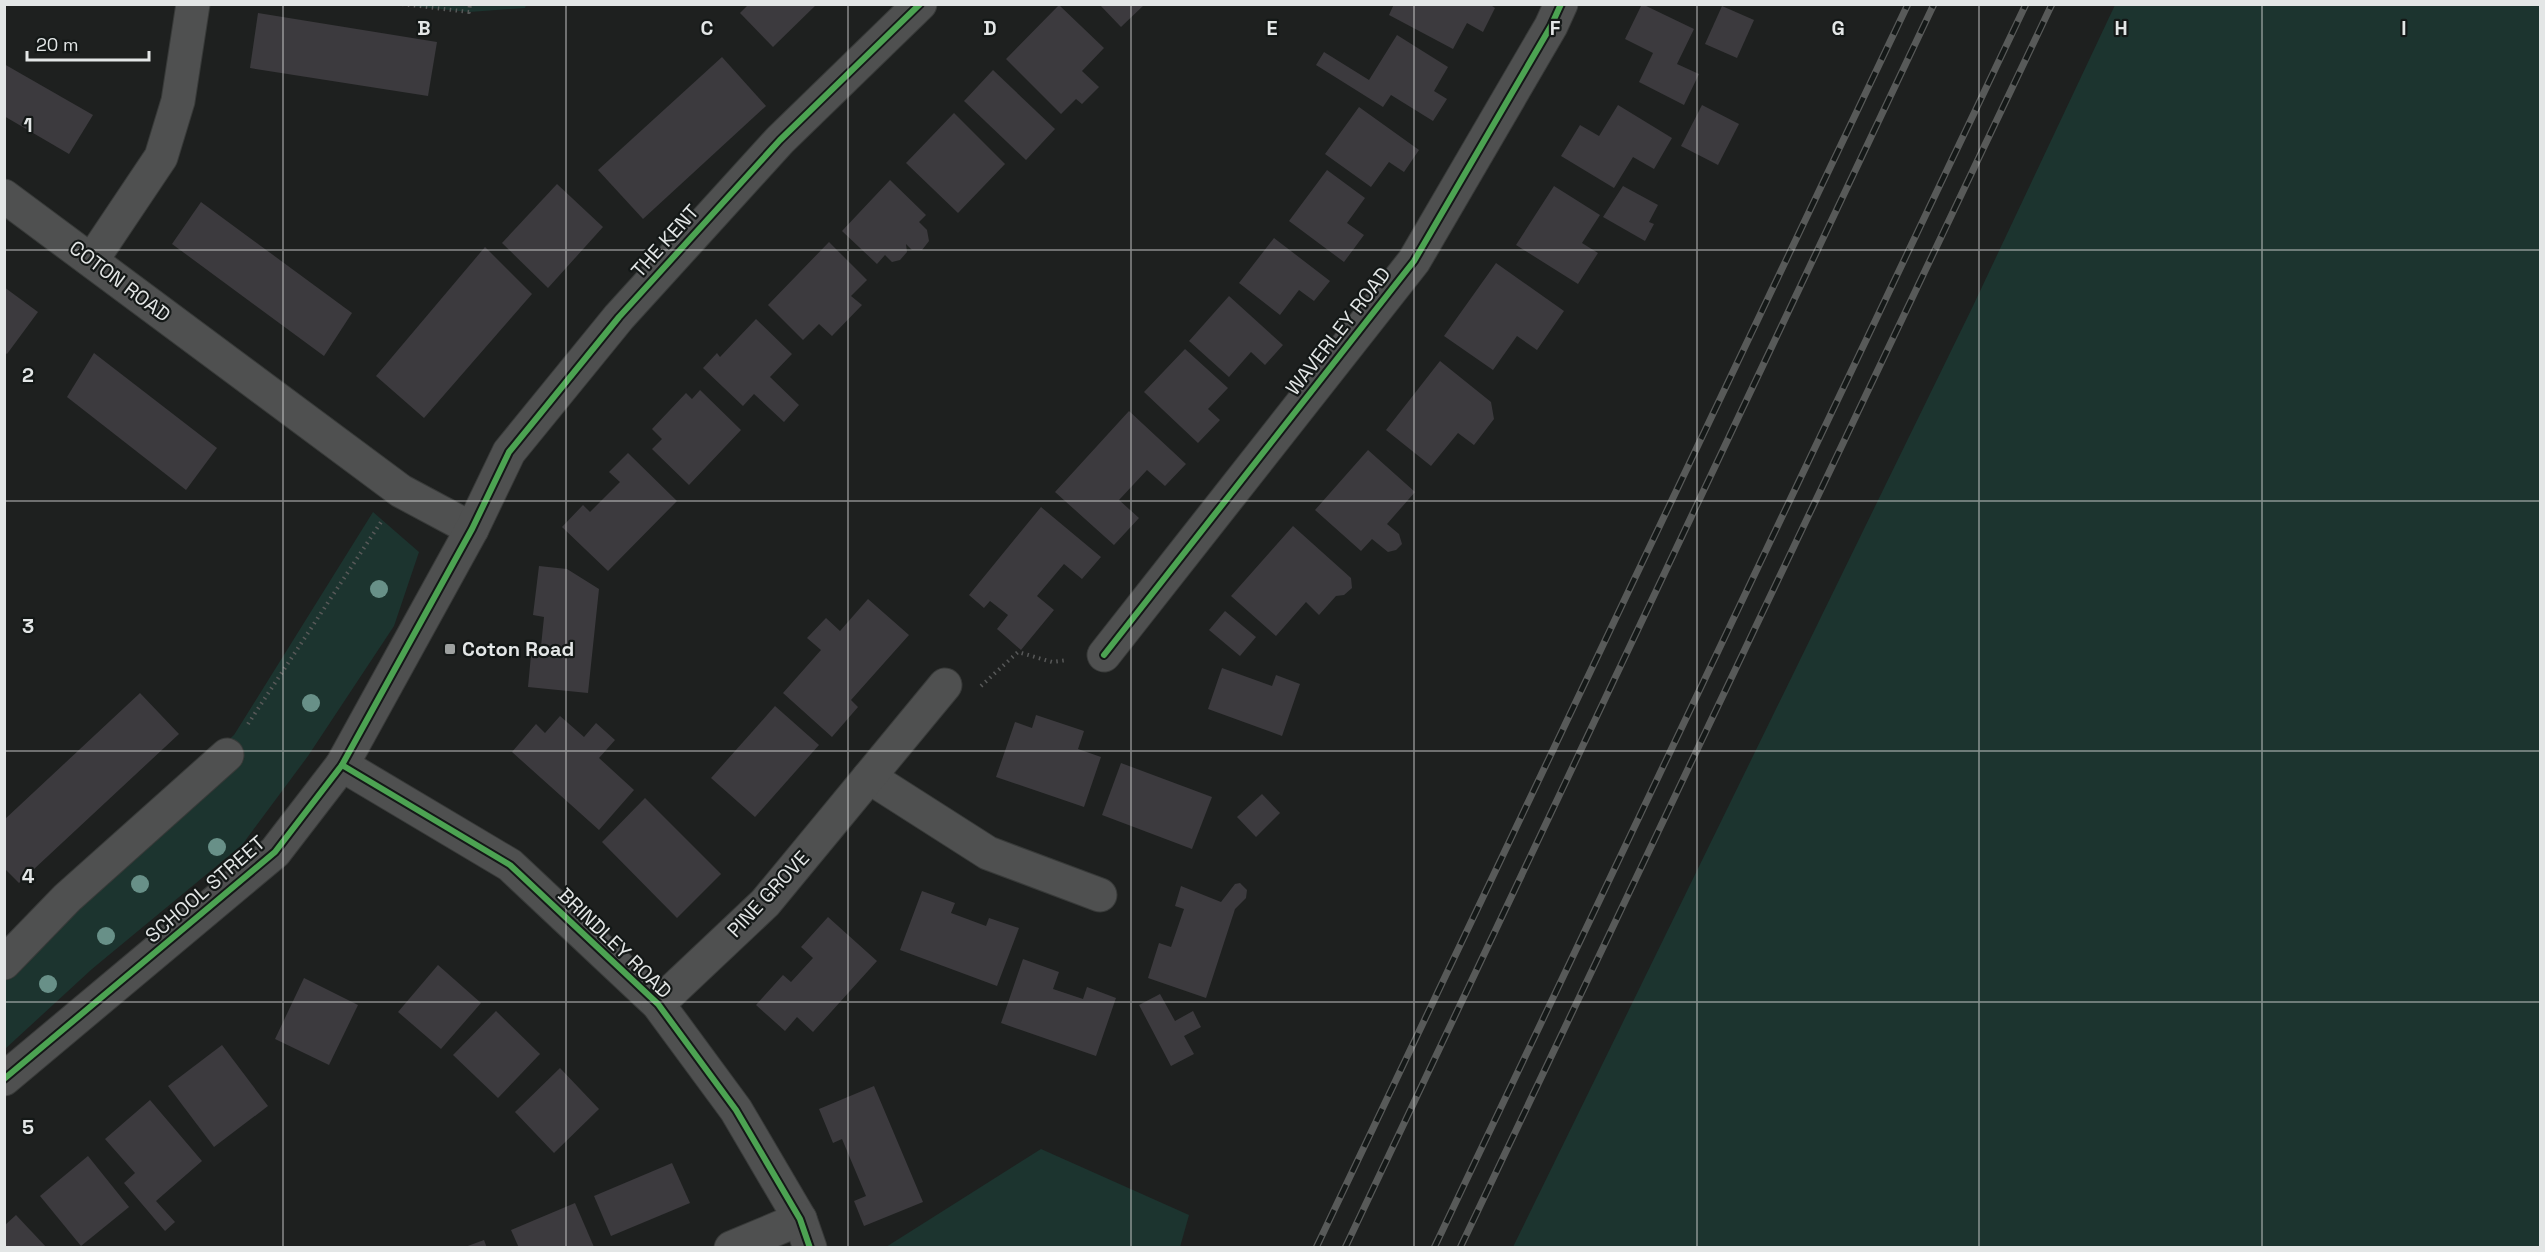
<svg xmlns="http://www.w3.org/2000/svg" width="2545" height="1252" viewBox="0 0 2545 1252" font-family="'Space Grotesk',sans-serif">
<rect width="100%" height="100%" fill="#1e201f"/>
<!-- green -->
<g fill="#1c342f">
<polygon points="402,5 526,5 525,8 469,12"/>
<polygon points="2115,5 2540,5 2540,1247 1513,1247 1973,306"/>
<polygon points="373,512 419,552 394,626 308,756 242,845 92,969 5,1049 5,941 234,735"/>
<polygon points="1041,1149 1189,1215 1180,1247 886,1247"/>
</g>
<!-- building -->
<g fill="#3c3a3e">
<polygon points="749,4 817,4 773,47 740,13"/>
<polygon points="1099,4 1145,4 1121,27"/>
<polygon points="1394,4 1489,4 1495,8 1483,32 1467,23 1453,49 1389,15"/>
<polygon points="1642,4 1694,29 1677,64 1699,74 1684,105 1639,82 1653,53 1625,39"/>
<polygon points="1059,5 1104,48 1082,71 1099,87 1082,104 1076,99 1061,114 1006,59"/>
<polygon points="1722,6 1754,20 1737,58 1705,44"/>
<polygon points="258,13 437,42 428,96 250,68"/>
<polygon points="1397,35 1448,67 1434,91 1447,99 1433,121 1391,95 1383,107 1316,65 1324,52 1369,80"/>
<polygon points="722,57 766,106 643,219 598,170"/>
<polygon points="4,64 93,115 69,154 4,116"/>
<polygon points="993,70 1055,129 1026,160 964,101"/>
<polygon points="1618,105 1672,138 1654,169 1633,157 1614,188 1561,156 1580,125 1599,136"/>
<polygon points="1702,105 1739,124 1718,165 1681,146"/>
<polygon points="1359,107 1419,150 1404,172 1389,162 1371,187 1325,154"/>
<polygon points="954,113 1005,164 958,213 906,163"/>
<polygon points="1327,170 1365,198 1347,223 1364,235 1344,262 1289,221"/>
<polygon points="890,180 926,215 919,222 927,230 929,241 922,250 912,250 906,244 907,252 900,260 892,262 885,255 877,264 842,231"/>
<polygon points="557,184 603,227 548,288 502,243"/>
<polygon points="1554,186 1600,215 1582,243 1598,253 1578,284 1516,245"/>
<polygon points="1623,186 1658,205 1649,222 1654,224 1645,241 1603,217"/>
<polygon points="201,202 352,313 324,356 172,244"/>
<polygon points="1274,238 1330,281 1314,301 1299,290 1280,315 1239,283"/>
<polygon points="829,242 867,280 851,296 862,305 832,336 819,324 803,340 768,305"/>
<polygon points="485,247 532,294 424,418 376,376"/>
<polygon points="1496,263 1564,311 1537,350 1517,336 1493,370 1444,336"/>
<polygon points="4,287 38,312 7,354 4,352"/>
<polygon points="1229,296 1283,345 1265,365 1251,352 1229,377 1189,341"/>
<polygon points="756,319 792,354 770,377 799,405 784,422 754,394 743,406 703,368 717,353 720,357"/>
<polygon points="1185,349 1228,388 1208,409 1220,420 1198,443 1144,392"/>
<polygon points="94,353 217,448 186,490 67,397"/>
<polygon points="1440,361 1491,402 1494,419 1474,445 1458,433 1431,466 1386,430"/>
<polygon points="700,390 741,430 689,485 652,449 662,439 652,429 686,393 692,399"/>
<polygon points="1129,411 1186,464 1165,486 1147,470 1119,500 1139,518 1114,545 1055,492"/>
<polygon points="1368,450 1415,492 1387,524 1399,534 1402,544 1396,550 1388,552 1372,539 1361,551 1315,510"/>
<polygon points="628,453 677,501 608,571 562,527 583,505 590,512 620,482 609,472"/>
<polygon points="1041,507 1101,557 1082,579 1064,564 1037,596 1054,610 1021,650 997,629 1008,615 990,601 984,608 969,595"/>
<polygon points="1293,526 1351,578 1352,588 1344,595 1336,596 1319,615 1306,602 1276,636 1231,596"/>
<polygon points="539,566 567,569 599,589 588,693 528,687 531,655 540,656 544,617 533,615"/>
<polygon points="868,599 909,635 851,700 858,707 832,737 783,693 821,650 807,638 826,618 840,631"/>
<polygon points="1225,611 1256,637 1240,656 1209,630"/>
<polygon points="1222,668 1272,686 1276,675 1300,684 1282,736 1208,709"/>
<polygon points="140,693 179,734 19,883 4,868 4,820"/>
<polygon points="775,706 819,745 755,817 711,778"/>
<polygon points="1036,715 1084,731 1078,749 1101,757 1084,807 996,777 1015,722 1032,728"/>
<polygon points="560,716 584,737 596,723 615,740 599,758 634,790 599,830 512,752 536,724 545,733"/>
<polygon points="1121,763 1212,797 1192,849 1102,815"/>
<polygon points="1262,794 1280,813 1256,837 1237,817"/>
<polygon points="645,798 721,874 677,918 602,842"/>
<polygon points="1240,883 1247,890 1246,898 1235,909 1206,998 1148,978 1159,943 1171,947 1184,909 1175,906 1181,886 1221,902 1235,884"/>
<polygon points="922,891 955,903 951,913 986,926 989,918 1019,928 997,986 900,950"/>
<polygon points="828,917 877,961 813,1032 797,1017 785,1031 756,1005 783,975 791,982 813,958 801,947"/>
<polygon points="1023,959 1059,972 1053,989 1083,999 1087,987 1116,998 1096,1056 1001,1023"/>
<polygon points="438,965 481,1003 441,1049 398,1012"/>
<polygon points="304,978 358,1005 329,1065 275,1039"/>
<polygon points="1160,994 1175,1021 1193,1011 1201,1027 1184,1036 1194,1054 1171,1066 1139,1005"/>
<polygon points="496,1011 540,1054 498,1098 453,1055"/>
<polygon points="222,1045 268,1106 214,1147 168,1086"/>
<polygon points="560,1068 599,1109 554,1153 515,1112"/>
<polygon points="874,1086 923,1202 864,1226 854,1201 866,1196 842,1139 833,1143 819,1109"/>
<polygon points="150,1100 202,1161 156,1201 175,1222 165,1231 124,1183 135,1173 105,1139"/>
<polygon points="88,1156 129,1207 81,1246 40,1196"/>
<polygon points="672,1163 690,1203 611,1236 594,1196"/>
<polygon points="575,1203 594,1247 519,1248 511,1230"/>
<polygon points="16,1215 47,1248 4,1248 4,1226"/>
<polygon points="484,1240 487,1248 465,1248 465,1247"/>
</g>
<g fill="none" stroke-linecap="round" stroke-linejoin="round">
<!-- minor casing -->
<g stroke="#383a39" stroke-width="35">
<g id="minor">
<polyline points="4,196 401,491 472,529"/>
<polyline points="92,260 161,157 178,101 193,4"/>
<polyline points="1104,655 1414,261 1551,26 1561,4"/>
<polyline points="342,765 510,865 658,1004 736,1110 800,1219 810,1248"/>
<polyline points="869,777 988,853 1100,895"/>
<polyline points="4,963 67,898 227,755"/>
<polyline points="658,1004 765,903 945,685"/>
<polyline points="4,1079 275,852 342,765 472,529 509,452 619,317 780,140 920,4"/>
<polyline points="731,1248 800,1219"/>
</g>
</g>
<!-- path -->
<g stroke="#585959" stroke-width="4" stroke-dasharray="1.5 4.5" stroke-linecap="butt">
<polyline points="402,4 469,12 470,4"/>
<polyline points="981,686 1018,652 1052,662 1067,660"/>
<polyline points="248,724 381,522"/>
</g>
<!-- minor -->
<use href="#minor" stroke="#4f5050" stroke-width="33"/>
<!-- rail casing -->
<g stroke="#585a59" stroke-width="7">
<g id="rail">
<polyline points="1316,1248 1908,4"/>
<polyline points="1345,1248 1934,4"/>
<polyline points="1434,1248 2026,4"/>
<polyline points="1460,1248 2052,4"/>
</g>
</g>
<!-- rail -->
<use href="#rail" stroke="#141817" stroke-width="4.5" stroke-dasharray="14" stroke-linecap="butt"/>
<!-- cycleway casing -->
<g stroke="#141817" stroke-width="10">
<g id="cycleway">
<polyline points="1104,655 1414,261 1551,26 1561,4"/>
<polyline points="342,765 510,865 658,1004 736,1110 800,1219 810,1248"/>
<polyline points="4,1079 275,852 342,765 472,529 509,452 619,317 780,140 920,4"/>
</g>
</g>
<!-- cycleway -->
<use href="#cycleway" stroke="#4ca352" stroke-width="6"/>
</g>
<!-- trees -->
<g fill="#689088">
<circle cx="379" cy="589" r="9"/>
<circle cx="311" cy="703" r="9"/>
<circle cx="217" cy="847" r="9"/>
<circle cx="140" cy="884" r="9"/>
<circle cx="106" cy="936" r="9"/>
<circle cx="48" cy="984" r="9"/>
</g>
<!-- grid -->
<path fill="none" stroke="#e3e6e6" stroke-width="1.5" stroke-opacity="0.55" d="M283,4V1248M566,4V1248M848,4V1248M1131,4V1248M1414,4V1248M1697,4V1248M1979,4V1248M2262,4V1248M4,250H2540M4,501H2540M4,751H2540M4,1002H2540"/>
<!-- markers -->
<rect fill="#9ea1a0" stroke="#141817" stroke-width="2" x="444" y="643" width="12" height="12" rx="3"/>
<g text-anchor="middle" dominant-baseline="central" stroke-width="4.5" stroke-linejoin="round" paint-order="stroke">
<!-- street labels -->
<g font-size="20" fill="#e3e6e6" stroke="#141817">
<text transform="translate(665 241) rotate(-48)">THE KENT</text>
<text transform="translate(120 281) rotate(37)">COTON ROAD</text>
<text transform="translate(1338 331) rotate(-52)">WAVERLEY ROAD</text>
<text transform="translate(205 889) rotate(-41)">SCHOOL STREET</text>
<text transform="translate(768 894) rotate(-47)">PINE GROVE</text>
<text transform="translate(615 943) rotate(44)">BRINDLEY ROAD</text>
</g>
<!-- poi labels -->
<g font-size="20" font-weight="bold" fill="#e3e6e6" stroke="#141817" text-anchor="start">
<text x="462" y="649">Coton Road</text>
</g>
</g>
<g font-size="20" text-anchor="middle" font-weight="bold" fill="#e3e6e6" stroke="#141817" stroke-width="4.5" stroke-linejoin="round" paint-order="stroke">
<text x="424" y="35">B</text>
<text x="707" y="35">C</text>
<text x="990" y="35">D</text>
<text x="1272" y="35">E</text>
<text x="1555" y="35">F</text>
<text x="1838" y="35">G</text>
<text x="2121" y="35">H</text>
<text x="2404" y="35">I</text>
<text x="28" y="132">1</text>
<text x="28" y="382">2</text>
<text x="28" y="633">3</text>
<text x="28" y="883">4</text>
<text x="28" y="1134">5</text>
</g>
<!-- border -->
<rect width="2545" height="1252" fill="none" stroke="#e3e6e6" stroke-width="12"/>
<!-- scale -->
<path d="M27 51v9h122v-9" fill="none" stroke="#e3e6e6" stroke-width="3"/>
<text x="36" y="51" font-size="18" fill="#e3e6e6" stroke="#141817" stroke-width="4.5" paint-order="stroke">20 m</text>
</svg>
